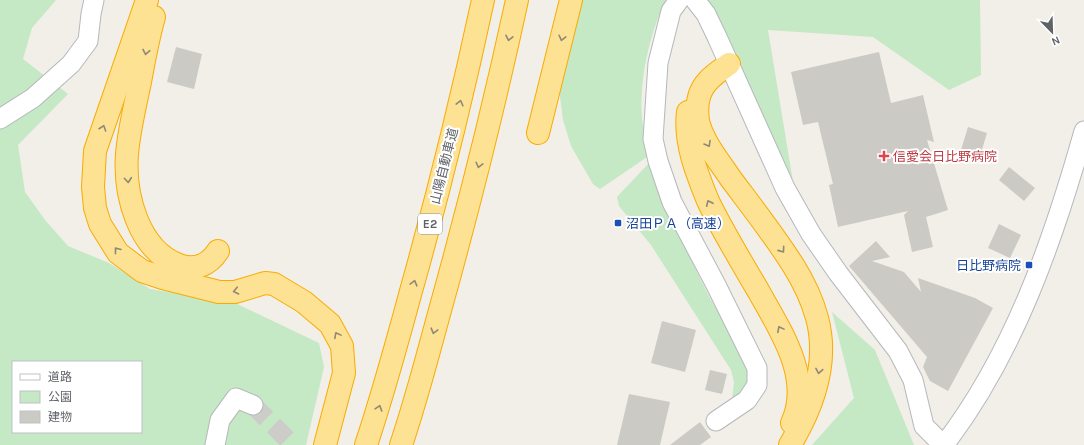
<svg xmlns="http://www.w3.org/2000/svg" width="1084" height="445" viewBox="0 0 1084 445" font-family="Karla,'Noto Sans JP',sans-serif">
<rect width="100%" height="100%" fill="#f1efe8"/>
<!-- green -->
<g fill="#c5e8c5" fill-rule="evenodd">
<path d="M0,0H56L32,28L23,59L68,94L18,145L25,192L45,220L68,246L109,263L150,289L233,302L319,343L324,367L306,445H0ZM13,362H141V432H13Z"/>
<path d="M579,0H666C649,34 639,81 642,119C643,131 647,143 650,155L600,189L593,184L571,146L563,120L558,81Z"/>
<polygon points="703,0 980,0 981,75 949,90 873,37 768,30 795,194"/>
<path d="M650,162C666,208 686,251 708,294C718,315 749,354 749,375C749,387 740,393 732,399L734,382L731,370L651,245L619,206L617,197Z"/>
<polygon points="832,312 875,350 914,445 812,445 854,398"/>
</g>
<!-- building -->
<g fill="#cccac5">
<polygon points="176,47 202,54 194,89 167,82"/>
<polygon points="879,52 891,103 923,95 934,142 927,140 948,210 926,217 933,247 912,252 904,215 908,211 838,227 829,185 833,184 818,122 803,125 791,72"/>
<polygon points="968,127 987,133 980,156 961,150"/>
<polygon points="1009,167 1035,188 1024,201 999,180"/>
<polygon points="999,224 1021,235 1010,258 988,248"/>
<polygon points="876,241 890,257 872,261 904,272 921,292 918,278 975,298 993,308 948,391 930,381 923,367 927,357 849,266"/>
<polygon points="662,321 696,330 685,372 651,363"/>
<polygon points="710,370 727,374 722,394 705,390"/>
<polygon points="629,394 670,402 660,445 617,445"/>
<polygon points="700,422 711,437 700,445 670,445"/>
</g>
<g fill="none" stroke-linecap="round" stroke-linejoin="round">
<!-- minor-tunnel -->
<polyline stroke="#ccccc8" stroke-width="19" stroke-dasharray="19 10" stroke-linecap="butt" points="253,405 293,445"/>
<!-- minor casing -->
<g stroke="#b5b8bc" stroke-width="21">
<g id="minor">
<polyline points="679,0 671,11 658,63 653,139 658,161 672,202 716,285 757,368 757,385 747,400 716,421"/>
<polyline points="695,0 706,14 717,37 785,188 811,234 838,273 898,351 913,380 924,426 943,445"/>
<polyline points="0,119 33,98 71,64 88,41 91,14 94,0"/>
<polyline points="215,445 220,420 236,398 253,405"/>
<path d="M944,445C1014,354 1053,241 1084,131"/>
</g>
</g>
<!-- highway casing -->
<g stroke="#f9ab00" stroke-width="24">
<g id="highway">
<polyline points="147,0 95,151 93,187 95,208 100,224 118,253 142,271 163,278 219,292 235,292 265,283 274,284 304,302 330,324 342,346 344,373 325,445"/>
<path d="M154,17C148,38 144,60 140,82C135,106 129,130 127,154C124,194 138,250 179,265C195,271 209,265 218,251"/>
<path d="M729,64C717,73 703,81 699,97C697,104 697,113 698,121C703,142 719,161 731,179C752,207 774,235 793,265C803,281 812,299 817,318C829,362 813,407 790,445"/>
<path d="M688,112C684,142 697,174 708,201C723,232 741,261 759,292C780,330 813,378 792,423"/>
<polyline points="538,133 571,0"/>
<path d="M366,445C383,394 397,343 411,291C438,195 462,98 483,0"/>
<path d="M401,445C417,398 429,350 442,303C470,202 495,102 517,0"/>
</g>
</g>
<!-- minor -->
<use href="#minor" stroke="#fff" stroke-width="19"/>
<!-- highway -->
<use href="#highway" stroke="#fde293" stroke-width="22"/>
</g>
<!-- one-way arrows -->
<defs><path id="oneway-chevron" d="M-2-3.5L2.5 0L-2 3.5" fill="none" stroke-width="1.6" stroke-linecap="round" stroke-linejoin="round"/></defs>
<g stroke="#8e8975">
<use href="#oneway-chevron" transform="translate(509 38) rotate(102)"/>
<use href="#oneway-chevron" transform="translate(562 38) rotate(104)"/>
<use href="#oneway-chevron" transform="translate(146 52) rotate(101)"/>
<use href="#oneway-chevron" transform="translate(460 103) rotate(-76)"/>
<use href="#oneway-chevron" transform="translate(103 128) rotate(-71)"/>
<use href="#oneway-chevron" transform="translate(708 144) rotate(60)"/>
<use href="#oneway-chevron" transform="translate(479 165) rotate(104)"/>
<use href="#oneway-chevron" transform="translate(128 180) rotate(85)"/>
<use href="#oneway-chevron" transform="translate(709 203) rotate(-115)"/>
<use href="#oneway-chevron" transform="translate(117 250) rotate(-128)"/>
<use href="#oneway-chevron" transform="translate(782 250) rotate(55)"/>
<use href="#oneway-chevron" transform="translate(414 283) rotate(-75)"/>
<use href="#oneway-chevron" transform="translate(236 291) rotate(168)"/>
<use href="#oneway-chevron" transform="translate(780 329) rotate(-118)"/>
<use href="#oneway-chevron" transform="translate(434 331) rotate(105)"/>
<use href="#oneway-chevron" transform="translate(337 335) rotate(-118)"/>
<use href="#oneway-chevron" transform="translate(819 371) rotate(100)"/>
<use href="#oneway-chevron" transform="translate(379 408) rotate(-72)"/>
</g>
<!-- markers -->
<path fill="#e0444e" stroke="#fff" stroke-width="1.5" d="M882 150h4v4h4v4h-4v4h-4v-4h-4v-4h4z"/>
<g fill="#1a4fb4" stroke="#fff" stroke-width="1.5">
<rect x="614" y="219" width="8" height="8" rx="2"/>
<rect x="1025" y="261" width="8" height="8" rx="2"/>
</g>
<g text-anchor="middle" dominant-baseline="central" stroke-width="4" stroke-linejoin="round" paint-order="stroke">
<!-- shield labels -->
<rect fill="#fff" stroke="#8f9295" stroke-width="1" x="418" y="214" width="24" height="20" rx="3"/>
<g font-size="12" font-weight="bold" fill="#5f6368">
<text x="430" y="224">E2</text>
</g>
<!-- health labels -->
<g font-size="13" fill="#be3a42" stroke="#fff" text-anchor="start">
<text x="893" y="156">信愛会日比野病院</text>
</g>
<!-- street labels -->
<g font-size="13" fill="#5f6368" stroke="#fff">
<text transform="translate(444 166) rotate(-76)">山陽自動車道</text>
</g>
<!-- transit labels -->
<g font-size="13" fill="#164399" stroke="#fff" text-anchor="start">
<text x="626" y="223">沼田ＰＡ（高速）</text>
<text x="1021" y="265" text-anchor="end">日比野病院</text>
</g>
</g>
<!-- legend -->
<rect x="12" y="361" width="130" height="72" fill="#ffffff" stroke="#bfc1c3"/>
<rect x="20" y="374" width="20" height="6" fill="#ffffff" stroke="#bfc1c3"/>
<text x="48" y="381" font-size="12" fill="#5f6368">道路</text>
<rect x="20" y="391" width="20" height="12" fill="#c5e8c5" stroke="#bfc1c3"/>
<text x="48" y="401" font-size="12" fill="#5f6368">公園</text>
<rect x="20" y="411" width="20" height="12" fill="#cccac5" stroke="#bfc1c3"/>
<text x="48" y="421" font-size="12" fill="#5f6368">建物</text>
<!-- north arrow -->
<g transform="translate(1052 32) rotate(157)" stroke="#ffffff" stroke-width="3" paint-order="stroke">
<path d="M0-3L7 15L0 10L-7 15Z" fill="#5f6368"/>
<text y="-6" font-size="11" font-weight="bold" text-anchor="middle" fill="#5f6368">N</text>
</g>
</svg>
